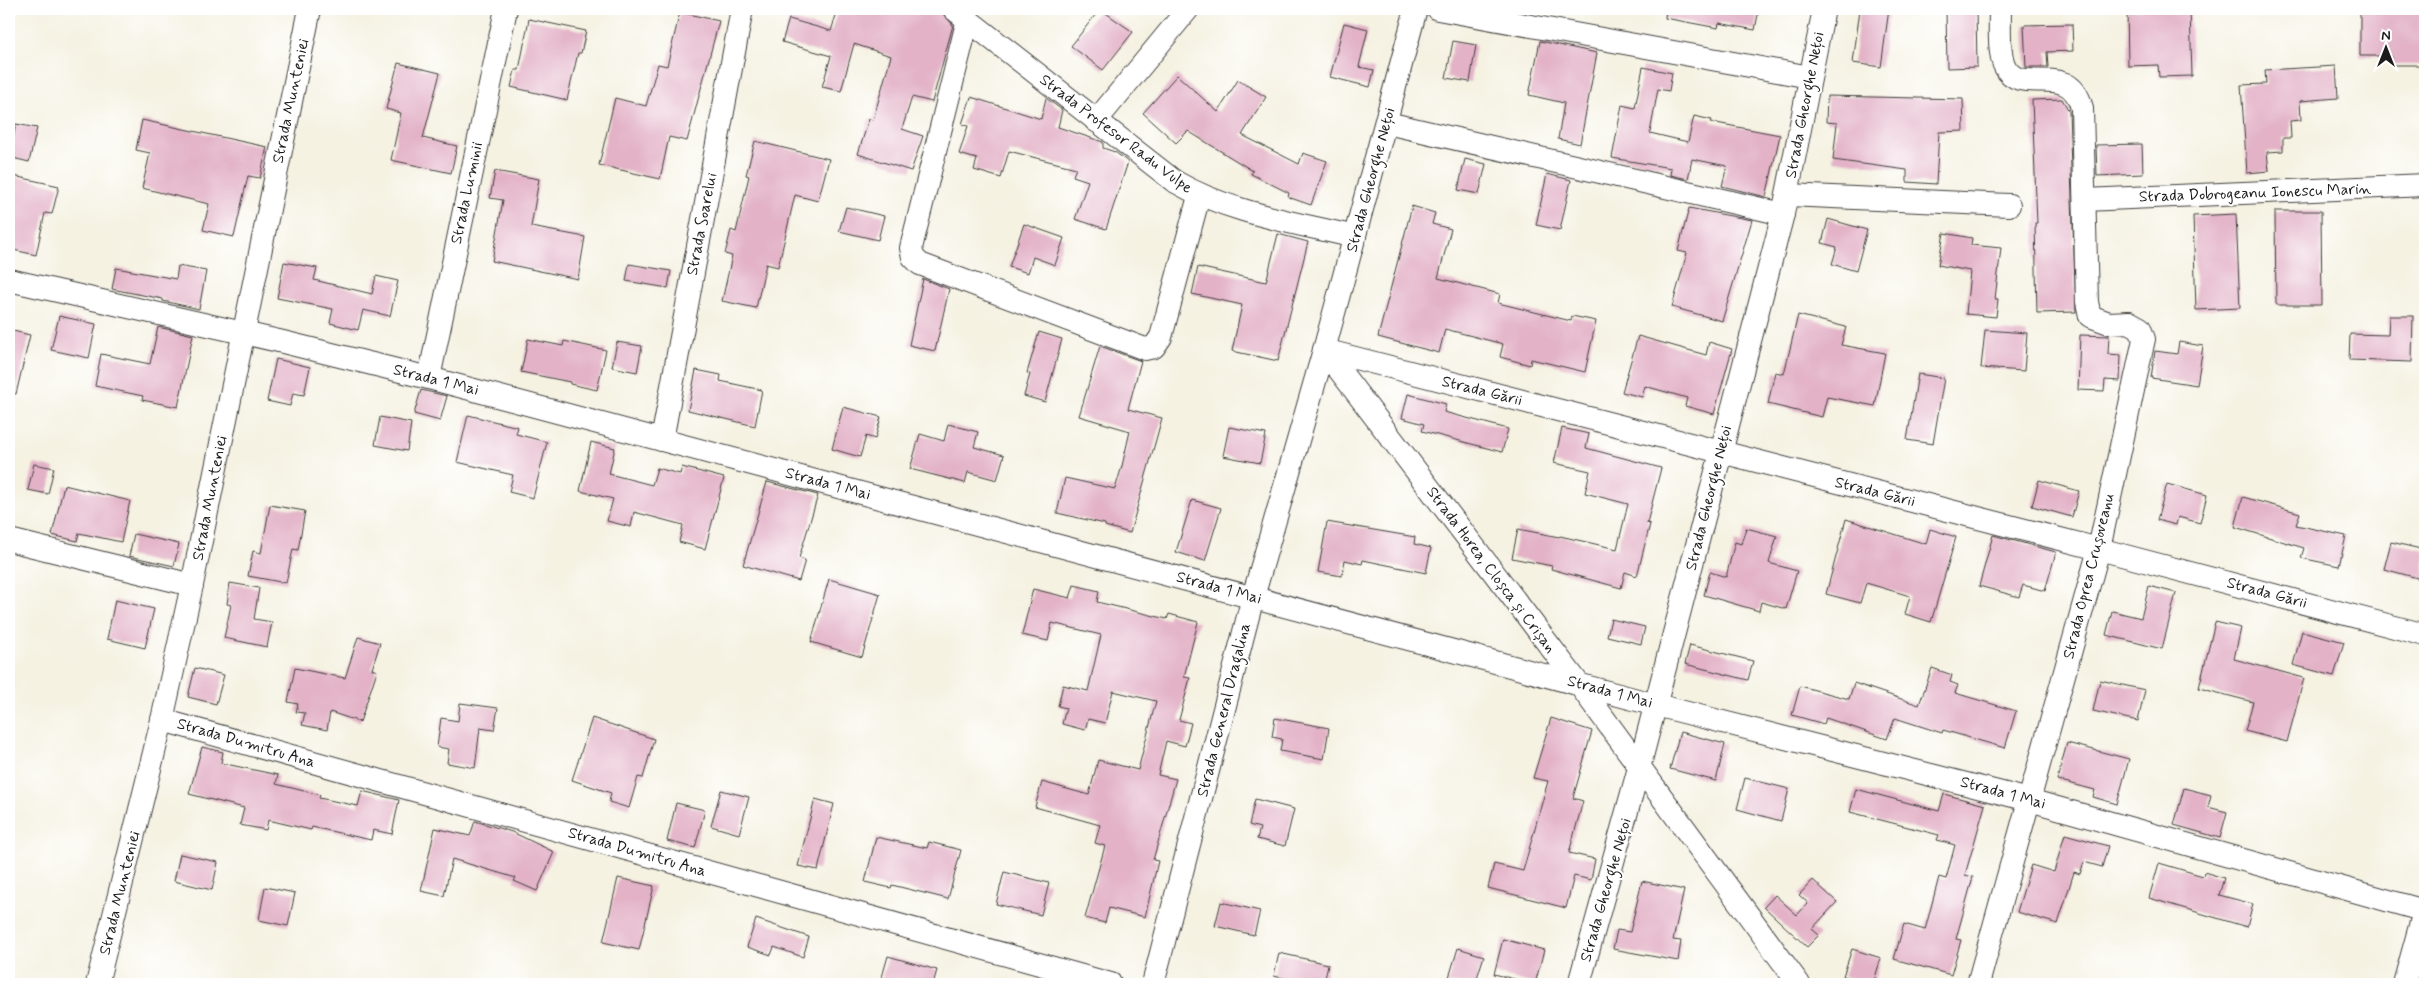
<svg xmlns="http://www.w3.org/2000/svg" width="2434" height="993" viewBox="0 0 2434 993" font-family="Mynerve,sans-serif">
<rect width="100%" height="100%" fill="#fff"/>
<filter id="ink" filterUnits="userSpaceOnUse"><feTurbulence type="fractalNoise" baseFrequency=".02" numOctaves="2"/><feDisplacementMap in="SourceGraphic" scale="10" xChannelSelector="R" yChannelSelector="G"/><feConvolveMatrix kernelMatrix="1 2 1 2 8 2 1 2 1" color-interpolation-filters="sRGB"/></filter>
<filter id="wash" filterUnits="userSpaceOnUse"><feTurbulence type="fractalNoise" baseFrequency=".0096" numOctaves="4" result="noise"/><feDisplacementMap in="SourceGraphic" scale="20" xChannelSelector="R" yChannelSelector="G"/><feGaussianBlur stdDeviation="1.12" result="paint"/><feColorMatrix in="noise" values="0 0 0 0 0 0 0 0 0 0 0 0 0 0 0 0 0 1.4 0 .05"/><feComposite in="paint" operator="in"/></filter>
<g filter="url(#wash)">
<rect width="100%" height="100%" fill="#f5f2e2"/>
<g id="blocks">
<!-- building -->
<g fill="#e3b2c7">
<polygon points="838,9 931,9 942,12 953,25 932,102 912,97 902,129 923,136 911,171 858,154 869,119 873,120 891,56 854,44 841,91 822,87 831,56 782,42 789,19 831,31"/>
<polygon points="1100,9 1133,32 1103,70 1071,46"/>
<polygon points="1666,9 1759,9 1755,30 1719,23 1718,28 1665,18"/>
<polygon points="1860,9 1889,9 1881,67 1853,63"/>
<polygon points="1946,9 1976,9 1977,67 1947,68"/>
<polygon points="2127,9 2190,9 2192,76 2159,77 2158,65 2128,66"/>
<polygon points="2360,9 2425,9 2425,65 2391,65 2391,56 2360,56"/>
<polygon points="680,12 719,21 687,141 669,137 660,179 599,165 615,98 646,106 658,64 667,66"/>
<polygon points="529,19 586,31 581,53 578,53 567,100 511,87 515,70 519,70"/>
<polygon points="1344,23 1368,29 1359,67 1374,70 1370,87 1330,77"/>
<polygon points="2072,24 2073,51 2047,52 2048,67 2026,67 2024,25"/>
<polygon points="1453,41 1476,45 1470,82 1446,78"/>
<polygon points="1540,41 1597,53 1580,144 1558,139 1564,103 1529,95"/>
<polygon points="398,63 440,73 423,138 457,146 451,173 391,160 401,113 386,109"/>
<polygon points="2336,66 2338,98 2300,101 2301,120 2290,121 2291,138 2283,138 2283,151 2267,152 2269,171 2247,173 2241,85 2266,84 2265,70"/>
<polygon points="1643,67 1672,73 1669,91 1658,89 1650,133 1688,142 1694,116 1712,120 1711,122 1780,135 1766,197 1722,186 1727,166 1692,159 1688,179 1670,175 1671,168 1612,158 1622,105 1635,108"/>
<polygon points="1177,75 1218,112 1238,80 1266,97 1242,135 1299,164 1303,153 1327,161 1311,205 1288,197 1289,193 1251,174 1253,171 1188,131 1176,143 1143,113"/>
<polygon points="1827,96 1963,99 1964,131 1939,132 1936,184 1907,182 1907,170 1833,160 1837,123 1826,122"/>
<polygon points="971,97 1041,119 1046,98 1062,110 1058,127 1103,142 1103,148 1115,152 1128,162 1106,229 1075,219 1088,181 1073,176 1076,168 1009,151 1001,178 974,170 977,159 959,154 968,126 962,124"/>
<polygon points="2062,99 2069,111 2076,312 2037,313 2035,223 2037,223 2032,100"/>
<polygon points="142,120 267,147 260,178 248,176 234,237 203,230 209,204 142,188 150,153 136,150"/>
<polygon points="16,124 37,128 29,162 9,157"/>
<polygon points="755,141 829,159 818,201 795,195 778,267 766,264 756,308 722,301 732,256 725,254 731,230 736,232 749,176 746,175"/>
<polygon points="2142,144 2143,174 2097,176 2096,145"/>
<polygon points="1465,159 1486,164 1479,194 1458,190"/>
<polygon points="495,171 539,179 531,227 585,237 578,279 492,261 503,200 490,198"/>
<polygon points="1547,174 1571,180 1560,230 1536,225"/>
<polygon points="9,175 59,186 52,214 45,213 36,255 9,249"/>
<polygon points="1412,206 1435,213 1432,224 1451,229 1438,278 1500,294 1498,303 1571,321 1572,316 1596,321 1585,372 1531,359 1530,365 1500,357 1503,344 1445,329 1439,353 1378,337"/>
<polygon points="846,207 884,216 878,240 839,231"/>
<polygon points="1689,208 1752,220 1722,321 1672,307 1687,253 1678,251"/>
<polygon points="2275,211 2321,211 2322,305 2276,305"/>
<polygon points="2236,214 2240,308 2196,310 2193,216"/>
<polygon points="1828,219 1867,230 1856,271 1832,264 1837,247 1822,243"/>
<polygon points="1024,224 1064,238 1055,265 1033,257 1028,273 1009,267"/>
<polygon points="1944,233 1972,238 1971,245 2001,248 1995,299 1998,299 1996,317 1966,314 1970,271 1938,265"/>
<polygon points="1278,234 1308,242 1278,361 1232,351 1242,305 1192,294 1198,267 1266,282"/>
<polygon points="284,262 317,268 314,280 372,294 376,276 398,281 390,316 363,310 358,330 330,323 333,309 277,298"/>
<polygon points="629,264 671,271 668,288 626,281"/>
<polygon points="178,266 206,271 199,309 163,301 163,299 112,289 116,268 176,279"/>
<polygon points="923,279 949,289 935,351 909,345"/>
<polygon points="1798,315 1846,327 1841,345 1885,353 1875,406 1827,397 1822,417 1768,404 1775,372 1784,374"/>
<polygon points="59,316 96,324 89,358 51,350"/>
<polygon points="2389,316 2413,316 2412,362 2349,360 2350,334 2388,335"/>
<polygon points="158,327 193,335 178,407 142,400 143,396 95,386 101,354 150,364"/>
<polygon points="9,330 30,335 16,394 9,393"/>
<polygon points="1985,330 2027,333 2024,371 1981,368"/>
<polygon points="1039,332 1062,339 1045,402 1024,396 1030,374 1027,373"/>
<polygon points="2080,335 2109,336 2108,354 2121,355 2120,381 2105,380 2104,391 2078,390"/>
<polygon points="1638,336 1706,355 1709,342 1732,349 1714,414 1685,406 1687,398 1645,386 1642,397 1622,392"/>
<polygon points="528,339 563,346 564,341 606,350 597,390 570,384 570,382 521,372"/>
<polygon points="617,342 642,346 637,372 612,367"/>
<polygon points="2179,342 2203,346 2197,385 2151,378 2155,351 2177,354"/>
<polygon points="1100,346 1141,361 1128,409 1162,418 1130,533 1105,526 1105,524 1057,513 1065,478 1115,489 1122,466 1130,431 1079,416"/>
<polygon points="276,359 310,367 304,395 293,393 290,406 267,401"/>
<polygon points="696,370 721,375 720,381 762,390 755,426 688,410"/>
<polygon points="1918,374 1944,378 1933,444 1907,440"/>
<polygon points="421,390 447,396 440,421 414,414"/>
<polygon points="1408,394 1446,404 1444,412 1508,429 1502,452 1422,431 1424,424 1402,418"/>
<polygon points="843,407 881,417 875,439 866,436 860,457 832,449"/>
<polygon points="468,415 518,427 516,434 547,442 533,498 509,492 513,475 457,462"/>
<polygon points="380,417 411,423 407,451 375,445"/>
<polygon points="948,424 978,432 974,447 1004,455 997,480 968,472 965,483 910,469 920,434 944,441"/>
<polygon points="1229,427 1266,434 1260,463 1223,456"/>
<polygon points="1562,428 1589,434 1586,448 1661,468 1647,523 1650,524 1637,576 1625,572 1621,588 1551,569 1552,566 1512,558 1518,529 1559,537 1560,536 1617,549 1628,504 1585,493 1590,471 1554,463"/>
<polygon points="591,442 615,448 609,474 652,485 657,468 680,474 682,467 724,478 705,549 679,542 683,525 634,512 631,527 607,521 613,499 580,491"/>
<polygon points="34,464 54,468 48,494 28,490"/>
<polygon points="2039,480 2079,491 2072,517 2032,506"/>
<polygon points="767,482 818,495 799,558 805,560 799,581 743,565"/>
<polygon points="2167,484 2207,495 2200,523 2178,517 2176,525 2157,520"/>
<polygon points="64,485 130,501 121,542 79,533 77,541 52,535"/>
<polygon points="2243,497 2300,513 2296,525 2346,536 2339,566 2301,558 2304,548 2235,527"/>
<polygon points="1192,500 1221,508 1205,561 1176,552"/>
<polygon points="270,505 305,511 298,550 293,549 286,583 248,576 253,551 261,553"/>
<polygon points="1846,519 1926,544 1930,529 1956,537 1931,622 1905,614 1910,596 1866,583 1860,603 1826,594"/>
<polygon points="1327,522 1415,537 1414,544 1431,548 1426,573 1363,560 1362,564 1345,560 1342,576 1318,572"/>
<polygon points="1746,528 1777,536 1769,563 1797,571 1786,609 1761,602 1759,611 1704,595 1710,572 1726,577 1735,542 1741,544"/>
<polygon points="134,534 179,544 174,566 129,556"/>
<polygon points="1993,535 2056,552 2045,591 2023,585 2019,597 1979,586"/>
<polygon points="2391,542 2425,550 2425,580 2384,569"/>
<polygon points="829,579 880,594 862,657 811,642"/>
<polygon points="230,583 259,588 254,619 272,622 267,647 224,638 231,605 227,604"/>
<polygon points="1074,585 1099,591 1097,602 1167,619 1169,614 1198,622 1184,677 1190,678 1179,720 1191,723 1185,746 1166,741 1158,775 1176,779 1153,860 1158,861 1145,917 1109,908 1105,923 1085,918 1105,846 1095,843 1100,825 1035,807 1042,782 1089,795 1098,760 1138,770 1156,701 1113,691 1105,723 1088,719 1085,730 1062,724 1066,708 1058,706 1063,685 1088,691 1101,635 1052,623 1048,641 1022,635 1033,589 1070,598"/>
<polygon points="2149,586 2176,593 2162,649 2106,635 2112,611 2141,618"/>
<polygon points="115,600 154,609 145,648 107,639"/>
<polygon points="1611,619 1645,627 1641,644 1607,636"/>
<polygon points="2215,622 2241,628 2234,659 2304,678 2287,742 2245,731 2253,702 2199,688"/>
<polygon points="2302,631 2344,642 2334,676 2293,665"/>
<polygon points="358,637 380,643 372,669 377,671 360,722 330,712 327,730 302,725 305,713 296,712 298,704 288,702 295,668 345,678"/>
<polygon points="1690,645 1753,661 1748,680 1685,664"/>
<polygon points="195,668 224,675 216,704 188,697"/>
<polygon points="1932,668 1952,675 1950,682 1958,685 1955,693 2016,711 2005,748 1943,730 1942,733 1895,718 1887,739 1826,718 1824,724 1792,715 1800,686 1849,699 1854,683 1919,705"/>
<polygon points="2100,680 2145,690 2138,721 2093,711"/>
<polygon points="460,703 498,708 494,730 480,728 475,768 447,763 449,749 437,747 441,718 458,721"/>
<polygon points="592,718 654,739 643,778 638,777 629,808 609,802 611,793 572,780"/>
<polygon points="1275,718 1329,728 1324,759 1280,751 1282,739 1272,737"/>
<polygon points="1551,718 1592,731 1573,798 1583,801 1569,853 1595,859 1591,880 1574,876 1566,908 1488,888 1494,864 1523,871 1548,781 1533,778"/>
<polygon points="1680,732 1725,744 1716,781 1670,769"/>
<polygon points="2067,743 2129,759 2117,804 2093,797 2095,790 2057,780"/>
<polygon points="202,747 223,752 221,763 278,775 276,784 320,795 319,798 358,806 362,791 399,800 392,834 373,830 371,840 312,827 311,830 268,820 266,830 240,825 244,808 189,794"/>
<polygon points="1745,778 1789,789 1781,821 1737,809"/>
<polygon points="2184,788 2211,795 2208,807 2227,812 2220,838 2174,825"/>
<polygon points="1856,789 1939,811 1944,794 1985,805 1965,875 1973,877 1956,939 1961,940 1951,975 1894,959 1904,924 1925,930 1939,877 1946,879 1955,845 1937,840 1939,835 1850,812"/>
<polygon points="721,790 749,797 739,834 711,826"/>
<polygon points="815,799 834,804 818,870 798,866"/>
<polygon points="1255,799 1294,809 1285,846 1257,839 1260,828 1249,825"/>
<polygon points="676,803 705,810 695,848 667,841"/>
<polygon points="475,821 512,832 554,852 537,891 514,881 516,878 452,859 444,896 421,891 435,828 470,836"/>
<polygon points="2065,834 2108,846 2102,867 2084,862 2080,874 2074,872 2058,924 2017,912 2031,865 2054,872"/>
<polygon points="876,837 927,848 929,842 961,850 948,899 892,885 891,888 865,882"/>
<polygon points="180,854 218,862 212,890 174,881"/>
<polygon points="2159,863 2203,876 2204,872 2224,878 2219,895 2253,904 2247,927 2149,898"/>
<polygon points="1004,872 1049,883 1041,915 996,904"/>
<polygon points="618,878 654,886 639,950 603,942"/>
<polygon points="1813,880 1837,902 1812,929 1819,935 1807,947 1764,907 1775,895 1797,915 1808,903 1799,895"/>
<polygon points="1642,881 1684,890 1673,940 1681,941 1678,961 1613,949 1617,930 1630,932"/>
<polygon points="265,887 295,893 288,926 259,920"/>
<polygon points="1221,902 1260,911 1254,935 1215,926"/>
<polygon points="756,919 809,937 803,957 774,947 771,955 747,947"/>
<polygon points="1503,939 1544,950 1535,984 1494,974"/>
<polygon points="1458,948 1484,956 1475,984 1447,984"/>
<polygon points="1852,949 1881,958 1873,984 1843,976"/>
<polygon points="1279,953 1328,964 1324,984 1309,984 1274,976"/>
<polygon points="888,956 937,970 933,984 880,984"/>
</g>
</g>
</g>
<g filter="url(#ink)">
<use href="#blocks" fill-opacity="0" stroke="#3d3c3a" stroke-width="1"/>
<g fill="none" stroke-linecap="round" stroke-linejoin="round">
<!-- street casing -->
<g stroke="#3d3c3a" stroke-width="24">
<g id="street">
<path d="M954,9L1174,181C1229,213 1293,222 1355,237"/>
<polyline points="1438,9 1810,77"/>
<polyline points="968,19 911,248 913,257 920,264 1145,349 1154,347 1161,337 1199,196"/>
<polyline points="1096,121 1188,9"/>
<polyline points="1387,123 1783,214"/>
<polyline points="1788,195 2009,205"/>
<polyline points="2085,200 2425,185"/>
<polyline points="9,280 283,342 429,378 1656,705 2029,800 2425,911"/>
<polyline points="1324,350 2099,549 2425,635"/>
<polyline points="1324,350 1578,683 1799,984"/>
<polyline points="429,378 506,9"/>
<polyline points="662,440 742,9"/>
<polyline points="9,540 192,585"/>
<polyline points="162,720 1111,984"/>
<polyline points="97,984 162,720 192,585 310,9"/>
<polyline points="1153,984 1253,597 1324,350 1416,9"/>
<polyline points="1579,984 1639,768 1783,214 1824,9"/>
<path d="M1978,984L2099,549L2144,339L2140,328L2129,322L2109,323L2090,316L2087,302L2082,108C2069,58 2021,98 2005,67C1998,54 2000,23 2000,9"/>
<polyline points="2404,984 2425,908"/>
</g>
</g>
<!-- street -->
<use href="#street" stroke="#fff" stroke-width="22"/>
</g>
</g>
<g text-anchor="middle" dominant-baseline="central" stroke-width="4" stroke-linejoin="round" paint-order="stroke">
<!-- street labels -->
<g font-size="16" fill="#1c1c1c" stroke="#fff">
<text transform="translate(291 101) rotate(-78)">Strada Munteniei</text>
<text transform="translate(1805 105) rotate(-79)">Strada Gheorghe Nețoi</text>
<text transform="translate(1116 134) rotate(37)">Strada Profesor Radu Vulpe</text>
<text transform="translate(1371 180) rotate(-75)">Strada Gheorghe Nețoi</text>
<text transform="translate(467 193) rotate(-78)">Strada Luminii</text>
<text transform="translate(2255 193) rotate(-2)">Strada Dobrogeanu Ionescu Marin</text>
<text transform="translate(702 224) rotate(-79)">Strada Soarelui</text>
<text transform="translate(436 380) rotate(14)">Strada 1 Mai</text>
<text transform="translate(1482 391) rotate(14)">Strada Gării</text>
<text transform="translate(828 484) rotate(15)">Strada 1 Mai</text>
<text transform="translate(1875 492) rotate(14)">Strada Gării</text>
<text transform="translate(210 498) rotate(-79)">Strada Munteniei</text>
<text transform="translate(1709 498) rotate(-76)">Strada Gheorghe Nețoi</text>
<text transform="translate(1491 570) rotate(53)">Strada Horea, Cloșca și Crișan</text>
<text transform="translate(2089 576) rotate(-76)">Strada Oprea Crușoveanu</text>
<text transform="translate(1219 588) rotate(15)">Strada 1 Mai</text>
<text transform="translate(2267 593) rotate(15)">Strada Gării</text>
<text transform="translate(1610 692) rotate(15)">Strada 1 Mai</text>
<text transform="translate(1224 710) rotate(-76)">Strada General Dragalina</text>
<text transform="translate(246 743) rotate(16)">Strada Dumitru Ana</text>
<text transform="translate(2003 793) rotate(15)">Strada 1 Mai</text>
<text transform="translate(637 852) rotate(16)">Strada Dumitru Ana</text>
<text transform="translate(1606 890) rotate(-74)">Strada Gheorghe Nețoi</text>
<text transform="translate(120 893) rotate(-76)">Strada Munteniei</text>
</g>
</g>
<!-- margin -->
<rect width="2434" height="993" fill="none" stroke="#fff" stroke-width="30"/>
<!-- north arrow -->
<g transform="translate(2386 48)" stroke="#ffffff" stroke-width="4" paint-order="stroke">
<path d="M0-4L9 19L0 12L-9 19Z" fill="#1c1c1c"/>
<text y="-8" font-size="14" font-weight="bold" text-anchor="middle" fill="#1c1c1c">N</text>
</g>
</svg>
